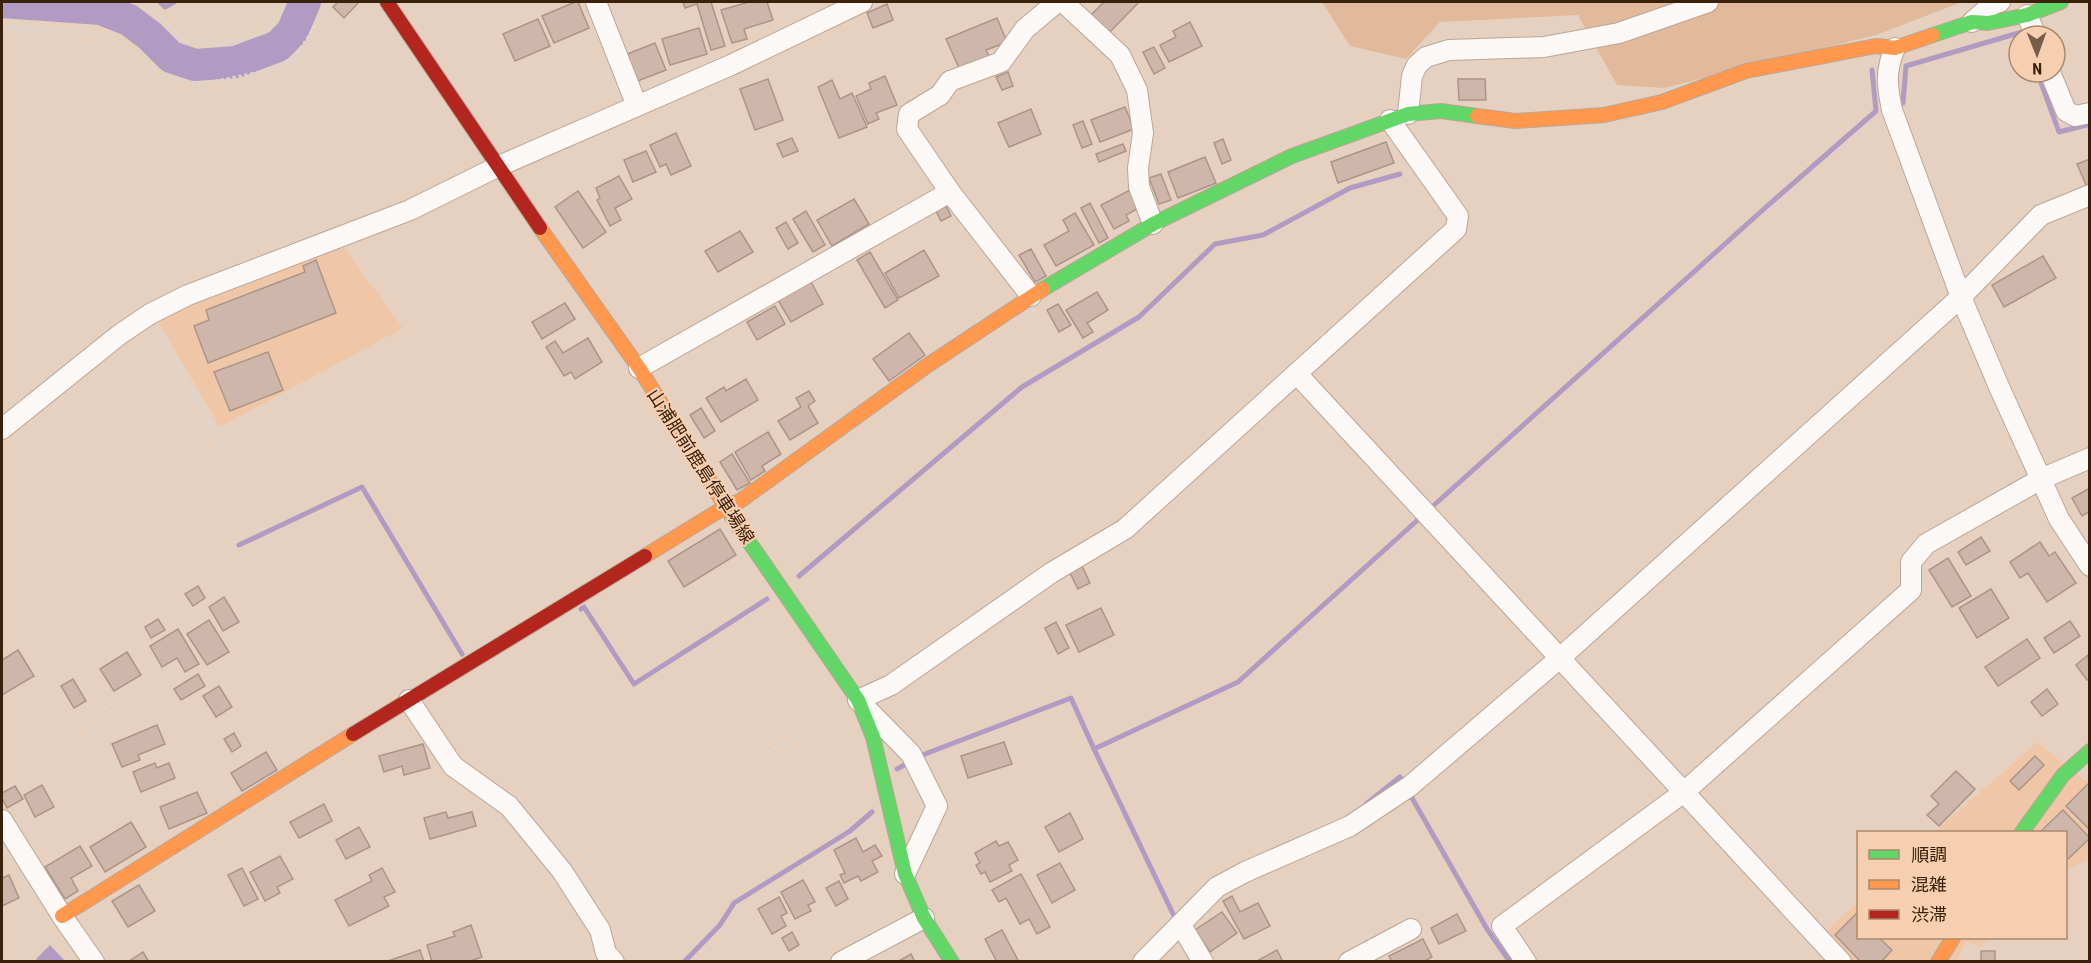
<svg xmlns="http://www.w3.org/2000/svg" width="2091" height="963" viewBox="0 0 2091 963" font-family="'Roboto Condensed','Noto Sans JP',sans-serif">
<rect width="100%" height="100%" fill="#e6d1c0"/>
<!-- built -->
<g fill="#efc7a6">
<polygon points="333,233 403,328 220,427 150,307"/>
<polygon points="2037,742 2084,780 2089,776 2089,859 2066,871 2066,832 1935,832"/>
<polygon points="1858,902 1858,938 1990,938 1981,947 1966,941 1956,962 1834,961 1815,941"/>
</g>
<!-- green -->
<polygon fill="#e1ba9c" points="1322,2 1962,2 1876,35 1664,88 1617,85 1578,15 1440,22 1406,59 1350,46"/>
<!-- water -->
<polygon fill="#b19bc3" points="50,945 65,961 38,961 36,959"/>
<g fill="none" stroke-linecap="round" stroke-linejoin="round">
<!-- stream -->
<g stroke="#b19bc3" stroke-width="5">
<polyline points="160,2 165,7 174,2"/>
<polyline points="2037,72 2059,132 2090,124"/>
<polyline points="1903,103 1906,66 2022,32 2023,36"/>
<polyline points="1433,506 1765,208 1876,111 1872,70"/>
<polyline points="239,545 362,487 462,654"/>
<polyline points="799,576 1022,387 1139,317 1215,244 1263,235 1350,188 1400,174"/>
<polyline points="581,609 584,607 634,684 767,599"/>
<polyline points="1094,749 1175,918 1177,916"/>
<polyline points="897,769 925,754 1071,698 1094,749 1238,682 1421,517"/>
<polyline points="1366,804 1400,777 1487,929 1510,962"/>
<polyline points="684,962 720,925 734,903 850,831 872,812"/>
</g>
<!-- river -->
<polyline stroke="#b19bc3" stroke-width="32" points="2,2 101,9 129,20 150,36 171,57 195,65 236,62 278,46 292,32 305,2"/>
</g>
<!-- building -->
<g fill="#ceb7aa" stroke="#ac9488" stroke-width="1.5">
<polygon points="338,2 356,2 358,3 344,18 333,7"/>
<polygon points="575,2 578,2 589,28 554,43 542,16"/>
<polygon points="683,2 711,2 725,46 711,50 697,4 685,8"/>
<polygon points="749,2 767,2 773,20 744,29 747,39 732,43 721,10"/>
<polygon points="1104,2 1139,2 1109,33 1091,15"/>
<polygon points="887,4 893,20 873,28 867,13"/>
<polygon points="997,18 1007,42 986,50 989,56 959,68 946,39"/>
<polygon points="538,19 550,46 515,61 503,34"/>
<polygon points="1190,22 1202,46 1169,62 1160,45 1176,37 1173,31"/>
<polygon points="699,28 707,54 670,65 662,39"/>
<polygon points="655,43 666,70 635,82 625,55"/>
<polygon points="1154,47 1165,68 1154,74 1143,52"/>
<polygon points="1008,72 1013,86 1002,90 996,77"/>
<polygon points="885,76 897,105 876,113 879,119 868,124 856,96 871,89 869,83"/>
<polygon points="768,79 783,120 755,130 740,89"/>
<polygon points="1458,79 1485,79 1486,100 1459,100"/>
<polygon points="832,80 840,99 852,93 867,127 839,138 818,87"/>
<polygon points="1125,107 1134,129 1100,142 1091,120"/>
<polygon points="1031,109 1041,134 1009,147 998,123"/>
<polygon points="1083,121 1092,144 1082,148 1073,125"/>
<polygon points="676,133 691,166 671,175 666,164 660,167 650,145"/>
<polygon points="792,138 798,151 783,157 777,144"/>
<polygon points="1223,139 1231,160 1222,164 1214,143"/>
<polygon points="1386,142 1394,163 1338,183 1331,162"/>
<polygon points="1123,144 1126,151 1099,162 1096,154"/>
<polygon points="646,151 656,172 633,182 624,160"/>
<polygon points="1205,157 1216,183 1178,198 1168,172"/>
<polygon points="2090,159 2090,186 2087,187 2077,164"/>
<polygon points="1161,174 1171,200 1159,204 1149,178"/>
<polygon points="619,176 632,199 615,208 621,220 610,226 597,200 600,198 596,188"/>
<polygon points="1130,190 1139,208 1126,215 1129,221 1114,229 1101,205"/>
<polygon points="578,191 606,232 583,248 555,207"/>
<polygon points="854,199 869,224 832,246 817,220"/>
<polygon points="1090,203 1108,238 1099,243 1081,208"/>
<polygon points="946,206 951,216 941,221 936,211"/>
<polygon points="806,211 825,245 813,252 793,219"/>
<polygon points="1075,213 1094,245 1056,266 1044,245 1069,231 1063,220"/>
<polygon points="786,222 798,243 788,249 776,228"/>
<polygon points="740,231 753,252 718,272 705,251"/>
<polygon points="1031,249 1046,276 1035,282 1019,255"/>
<polygon points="924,250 939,276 899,298 885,273"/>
<polygon points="870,252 898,300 885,308 857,260"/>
<polygon points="2043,256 2056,278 2004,307 1992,285"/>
<polygon points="316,260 336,313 208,363 194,326 209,320 206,310 305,272 303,266"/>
<polygon points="811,282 823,304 791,322 778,300"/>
<polygon points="1097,292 1108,310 1087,323 1093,332 1083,338 1066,310"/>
<polygon points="565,303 575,319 542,339 532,322"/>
<polygon points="1058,304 1071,325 1059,332 1047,310"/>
<polygon points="775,306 785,324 757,340 747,322"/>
<polygon points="909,333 925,355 889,381 873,359"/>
<polygon points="588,338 602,362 575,379 571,372 564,376 546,347 555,341 563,353"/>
<polygon points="268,352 283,390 230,411 214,372"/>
<polygon points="746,379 758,400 721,422 706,398 724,387 726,391"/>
<polygon points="809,391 815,401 808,406 818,423 790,440 778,421 801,407 796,398"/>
<polygon points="701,408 715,431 704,438 690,415"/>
<polygon points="768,432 781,454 762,466 765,471 751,480 735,452"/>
<polygon points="732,454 750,483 737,490 720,462"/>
<polygon points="2090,488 2090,511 2082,516 2072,498"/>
<polygon points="720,529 736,555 684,587 668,561"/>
<polygon points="1981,537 1990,551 1966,565 1958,552"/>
<polygon points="2040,542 2049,556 2055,552 2076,583 2047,602 2028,573 2020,578 2010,562"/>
<polygon points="1948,558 1971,596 1952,607 1929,570"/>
<polygon points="1082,566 1090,583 1078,589 1070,573"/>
<polygon points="198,586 205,598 193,606 185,594"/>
<polygon points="1991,589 2009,618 1977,638 1959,608"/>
<polygon points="224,597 239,622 223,631 209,607"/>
<polygon points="1101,608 1114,635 1079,652 1066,625"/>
<polygon points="158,619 165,630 151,638 145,627"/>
<polygon points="209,620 229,652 207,665 187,634"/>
<polygon points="2070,621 2080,636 2054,653 2044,638"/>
<polygon points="1056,622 1069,648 1058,654 1045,628"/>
<polygon points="178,629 199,664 185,672 177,658 162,667 150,646"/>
<polygon points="2027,639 2040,658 1998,686 1985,667"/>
<polygon points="18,650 34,676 2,695 2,660"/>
<polygon points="127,652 141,675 114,691 100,669"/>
<polygon points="2088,655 2090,678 2087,680 2076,665"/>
<polygon points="198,674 205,686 181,700 174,689"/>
<polygon points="73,679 86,701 74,708 61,686"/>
<polygon points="219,686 232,707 216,717 203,696"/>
<polygon points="2047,689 2058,704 2042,716 2031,702"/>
<polygon points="157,725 165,744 138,755 140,760 122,767 112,744"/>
<polygon points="234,733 241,746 232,752 224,739"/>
<polygon points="1004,742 1012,764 968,778 961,756"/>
<polygon points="423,744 430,768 404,775 402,766 384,772 379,756"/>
<polygon points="266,752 277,770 242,791 231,773"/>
<polygon points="2035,756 2044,765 2019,790 2010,781"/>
<polygon points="155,763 157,768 169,763 175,778 141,792 133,772"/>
<polygon points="1956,771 1975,789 1939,826 1927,815 1939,804 1931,796"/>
<polygon points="2089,783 2090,784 2090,830 2066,806"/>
<polygon points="42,785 54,807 35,817 24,795"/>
<polygon points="15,786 23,799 7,808 2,798 2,793"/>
<polygon points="197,792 207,813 169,829 160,807"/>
<polygon points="324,804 332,821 299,838 290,822"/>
<polygon points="2063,810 2090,838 2068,859 2066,856 2066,832 2043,832 2041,831"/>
<polygon points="446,812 448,818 472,812 476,826 430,839 424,818"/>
<polygon points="1070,813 1083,839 1059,852 1045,827"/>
<polygon points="131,822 146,847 105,872 90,847"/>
<polygon points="359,827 370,847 346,859 336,840"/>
<polygon points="856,838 863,852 875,845 882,856 872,861 878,872 861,881 858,876 844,883 840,875 845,873 834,850"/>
<polygon points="996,841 999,846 1008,842 1018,860 1009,865 1012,871 990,882 985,872 981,874 976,865 980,863 975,853"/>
<polygon points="80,846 92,866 71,878 78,891 65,899 45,867"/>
<polygon points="280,856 293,879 277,887 280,893 265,901 250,872"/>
<polygon points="1060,863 1075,890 1052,903 1037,875"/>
<polygon points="242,868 258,899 244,906 228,875"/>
<polygon points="382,868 395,892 384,897 389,906 349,926 335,900 372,881 369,875"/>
<polygon points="1021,874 1050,927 1037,934 1029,919 1020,924 1006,898 999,902 992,890"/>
<polygon points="9,875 19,898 2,906 2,878"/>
<polygon points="803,880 815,902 808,905 811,911 795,919 781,892"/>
<polygon points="839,881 848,899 836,906 826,888"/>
<polygon points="139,885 155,911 128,927 112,901"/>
<polygon points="1232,896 1240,912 1258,903 1270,926 1244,939 1223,901"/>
<polygon points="779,897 787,913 781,916 786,926 772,934 758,909"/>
<polygon points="1222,912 1237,933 1210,952 1195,930"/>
<polygon points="1457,914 1466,931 1439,944 1431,928"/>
<polygon points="1856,914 1858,917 1858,938 1879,938 1892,950 1881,962 1861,962 1835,935"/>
<polygon points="471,925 482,957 468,962 432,962 427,945 455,936 453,932"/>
<polygon points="1002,930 1019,962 997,962 985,939"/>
<polygon points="792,932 799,945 789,951 782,938"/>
<polygon points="1423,939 1432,957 1423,962 1392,962 1389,956"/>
<polygon points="420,950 424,962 385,962"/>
<polygon points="1277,950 1283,962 1258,962 1257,961"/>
<rect x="1981" y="951" width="14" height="11"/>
<polygon points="143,952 149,962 128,962"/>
<polygon points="911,954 915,962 897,962"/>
</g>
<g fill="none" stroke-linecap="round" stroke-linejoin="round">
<!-- street casing -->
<g stroke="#bba695" stroke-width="22">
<g id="street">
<polyline points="596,2 637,106"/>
<polyline points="1063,2 1120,55 1137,90 1143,133 1138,168 1139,187 1153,224"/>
<polyline points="2027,15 2036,36"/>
<polyline points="1972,22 1993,4 2000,2"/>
<path d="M1895,48C1885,71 1887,85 1892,110L1961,297L2000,389L2059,519L2090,566"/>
<polyline points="2050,72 2066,111 2075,116 2090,113"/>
<polyline points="1408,114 1412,76 1417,65 1426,57 1449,50 1544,47 1619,33 1708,2"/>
<polyline points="1031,296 950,192 907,129 909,114 940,95 950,81 1001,62 1025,29 1057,2"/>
<polyline points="639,368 950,192"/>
<polyline points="1297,374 1841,962"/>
<polyline points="2,429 119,335 150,314 188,295 410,210 497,167 731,65 862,2"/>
<polyline points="409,700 453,766 509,806 562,871 600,930 606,953 614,962"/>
<polyline points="2,820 62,916 94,962"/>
<polyline points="905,874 937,806 911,754 858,700 891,685 1051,573 1125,529 1456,229 1458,216 1390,120"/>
<polyline points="1181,925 1203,962"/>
<polyline points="841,962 924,918"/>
<polyline points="1143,962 1217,887 1245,872 1350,826 1410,786 1560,658 1961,297 2041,215 2090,195"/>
<polyline points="1349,962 1411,929"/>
<polyline points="1526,962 1502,926 1684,792 1911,590 1911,562 1926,544 2041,479 2090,458"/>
</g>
</g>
<!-- fast casing -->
<g stroke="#bba695" stroke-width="16">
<g id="fast">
<polyline points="1933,35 1972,22 1988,23 2027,15 2061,2"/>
<polyline points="1043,289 1153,224 1292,156 1408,114 1441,111 1477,116"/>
<polyline points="736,523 858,700 873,737 905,874 924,918 952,962"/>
<polyline points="2022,832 2063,775 2090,751"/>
</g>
</g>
<!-- slow casing -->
<g stroke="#bba695" stroke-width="16">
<g id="slow">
<polyline points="1477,116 1515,121 1604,115 1662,102 1746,71 1876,46 1895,48 1933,35"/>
<polyline points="540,228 639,368 736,523"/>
<polyline points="645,556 725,507 740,501 928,365 1043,289"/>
<polyline points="62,916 353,734"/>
<polyline points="1938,962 1953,938"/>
</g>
</g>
<!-- jam casing -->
<g stroke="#bba695" stroke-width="16">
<g id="jam">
<polyline points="387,2 540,228"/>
<polyline points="353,734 645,556"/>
</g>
</g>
<!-- path -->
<g stroke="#ded6d0" stroke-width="3" stroke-dasharray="3 3" stroke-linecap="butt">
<polyline points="142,2 146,3 185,41 223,44 264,33 274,22 284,2"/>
<polyline points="2,28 93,33 122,43 161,75 197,85 270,70 375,24"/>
<polyline points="294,59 312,31 326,2"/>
<polyline points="158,328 264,523"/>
<polyline points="157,832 85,719 161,678"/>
<polyline points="576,863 838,712"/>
</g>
<!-- street -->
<use href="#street" stroke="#fbf8f6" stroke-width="20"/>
<!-- fast -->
<use href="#fast" stroke="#63d668" stroke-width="14"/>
<!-- slow -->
<use href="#slow" stroke="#ff974d" stroke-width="14"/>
<!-- jam -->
<use href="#jam" stroke="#b3261e" stroke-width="14"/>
</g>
<g text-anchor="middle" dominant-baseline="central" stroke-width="4.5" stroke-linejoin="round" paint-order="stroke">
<!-- street labels -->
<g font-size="18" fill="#39210b" stroke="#f6cfb0">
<text transform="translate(701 466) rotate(57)">山浦肥前鹿島停車場線</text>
</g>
</g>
<!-- border -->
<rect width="2091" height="963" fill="none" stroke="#39210b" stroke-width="6"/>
<!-- legend -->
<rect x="1857" y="831" width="210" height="108" fill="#f6cfb0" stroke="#aa896e" stroke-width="1.5"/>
<rect x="1869" y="850" width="30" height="9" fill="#63d668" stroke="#aa896e" stroke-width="1.5"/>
<text x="1911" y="861" font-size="18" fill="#39210b">順調</text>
<rect x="1869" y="880" width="30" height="9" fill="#ff974d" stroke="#aa896e" stroke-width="1.5"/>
<text x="1911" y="891" font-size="18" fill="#39210b">混雑</text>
<rect x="1869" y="910" width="30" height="9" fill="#b3261e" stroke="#aa896e" stroke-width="1.5"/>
<text x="1911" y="921" font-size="18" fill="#39210b">渋滞</text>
<!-- north arrow -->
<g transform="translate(2037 54) rotate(179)"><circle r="28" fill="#f6cfb0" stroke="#aa896e" stroke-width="1.5"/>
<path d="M0-4.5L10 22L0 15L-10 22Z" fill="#765f4a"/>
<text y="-9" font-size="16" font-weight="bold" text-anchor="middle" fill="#39210b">N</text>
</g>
</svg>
